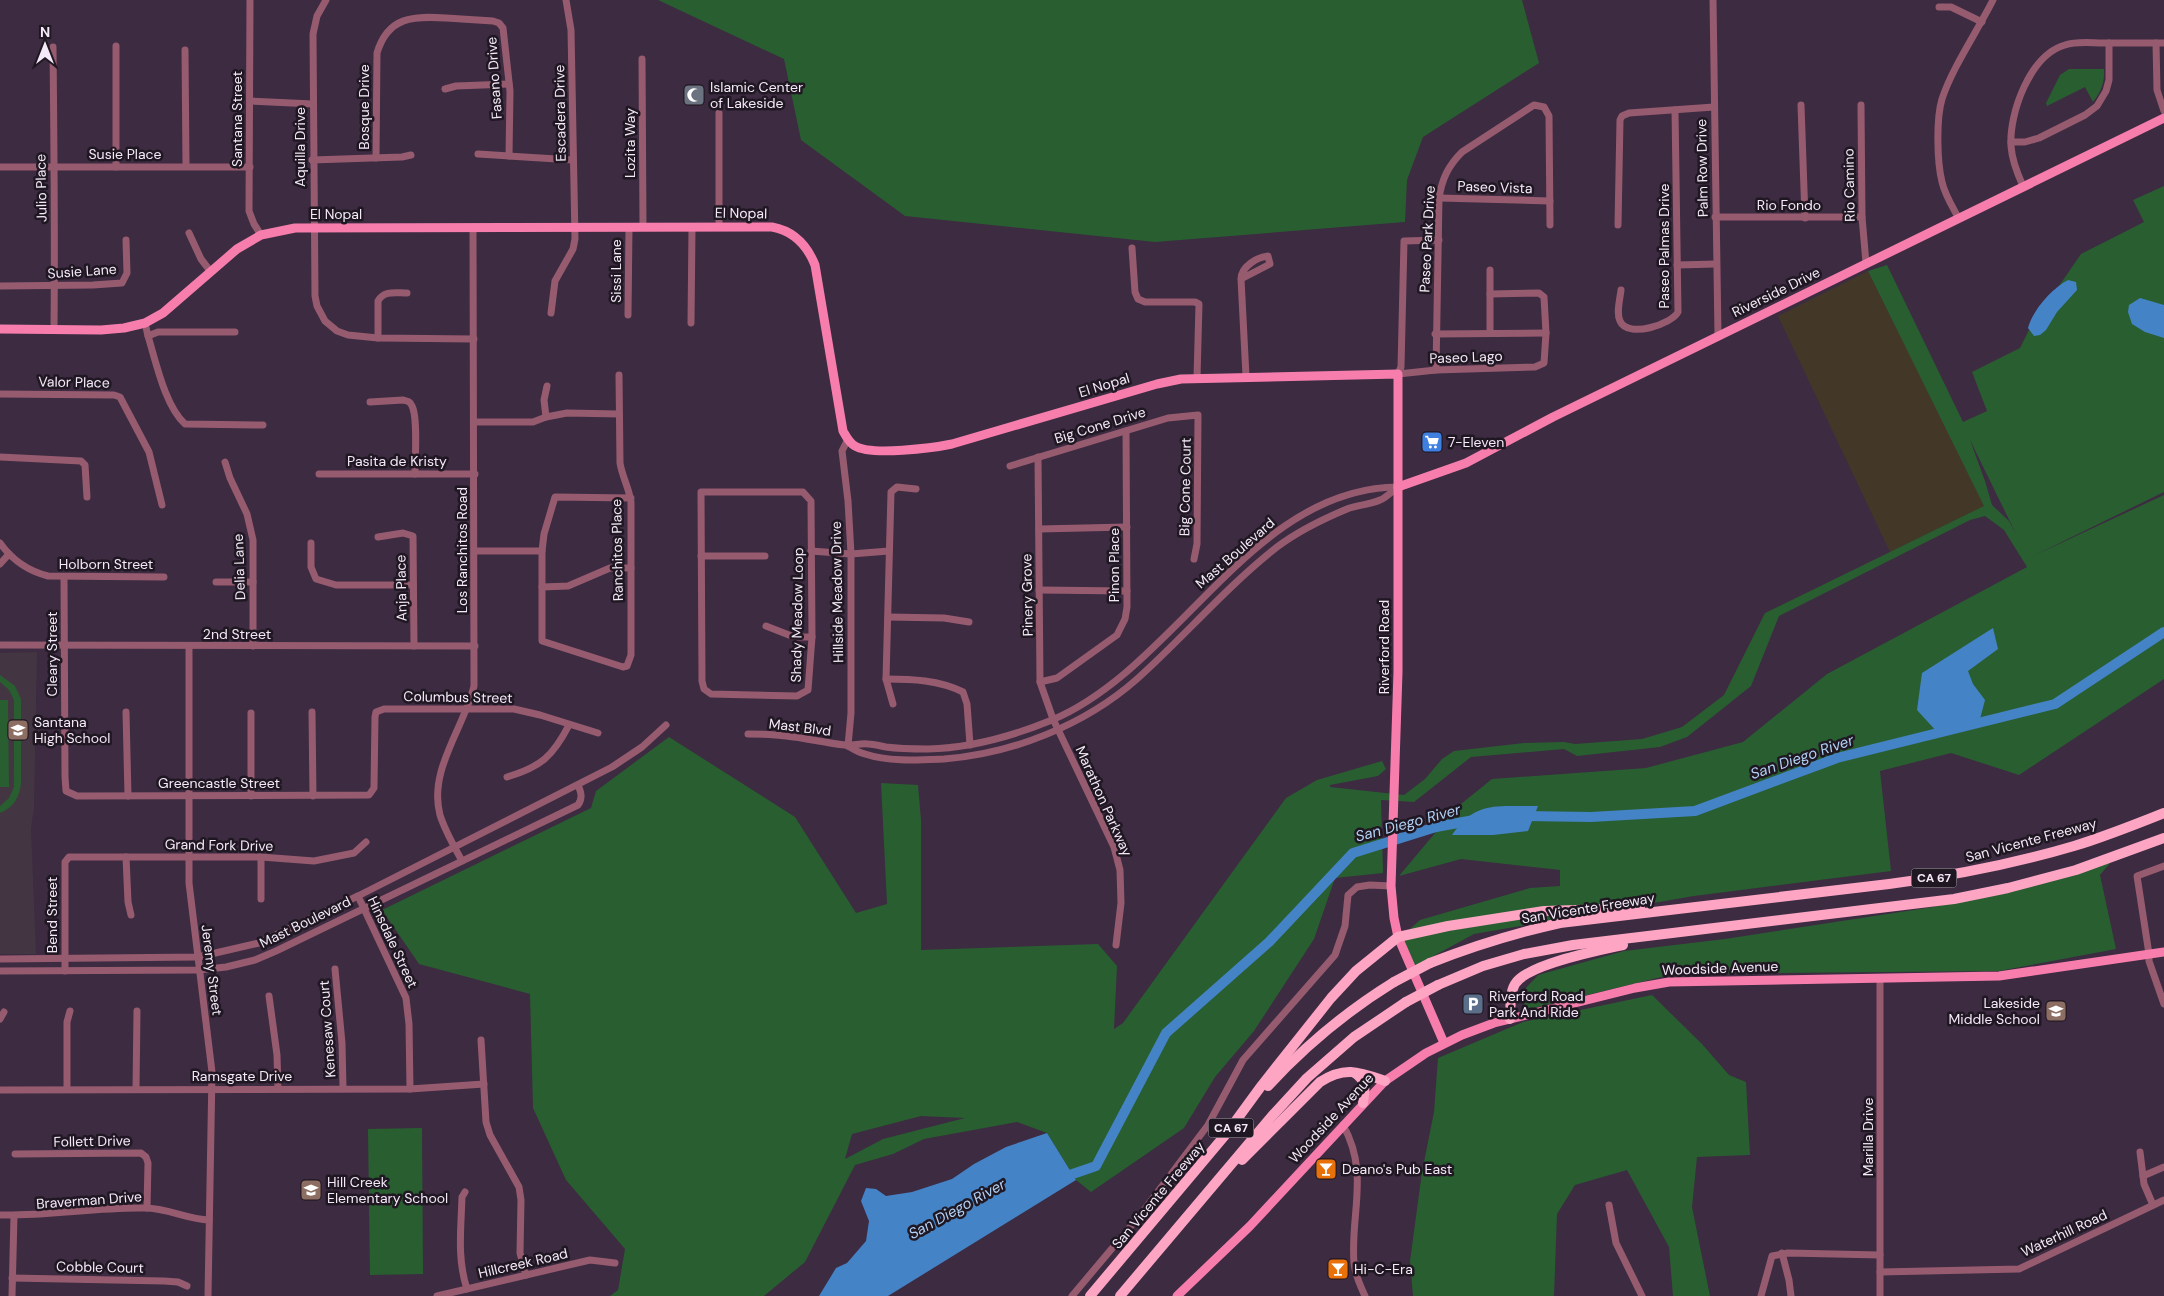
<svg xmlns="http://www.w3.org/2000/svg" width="2164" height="1296" viewBox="0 0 2164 1296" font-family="'DM Sans',sans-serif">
<rect width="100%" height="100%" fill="#3c2b41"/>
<!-- commercial -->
<polygon fill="#433828" points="1868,271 1985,506 1890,552 1778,316"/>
<!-- education -->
<polygon fill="#433541" points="37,652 34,808 31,828 36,954 0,954 0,653"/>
<!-- green -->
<g fill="#295e31" fill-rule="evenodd">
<polygon points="658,0 1522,0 1539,63 1423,137 1407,180 1405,222 1155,242 905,216 801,140 784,59"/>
<path d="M2069,69H2104C2105,82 2101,92 2093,102L2085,87L2047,106L2046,103L2060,75Z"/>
<path d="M2164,186V492L2033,556L2164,495V679L2019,775L1951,753L1880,771L1891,871L1694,896L1474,934L1415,966L1402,936L1420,920L1530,888L1560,886V870L1461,859L1399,876L1456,808L1492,779L1646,768L1743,742L1827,674L2027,567L2004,530L1985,516L1970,520L1779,616L1751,686L1687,737L1660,747L1577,756L1564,749L1471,757L1414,802L1381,800L1383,873L1335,878L1314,939L1254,1031L1215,1077L1184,1128L1091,1192L1076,1180L1047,1133L1017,1122L924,1139L893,1154L855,1165L805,1262L764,1296H610L618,1290L625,1249L566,1180L533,1108L530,994L419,964L382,910L591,808L596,791L669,737L795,817L856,913L887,904L881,783L918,785L921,820V950L1098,944L1117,966L1114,1029L1123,1023L1286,798L1317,780L1382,761L1386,769L1378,776L1330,785V787L1404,795L1425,779L1442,759L1454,751L1524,743L1564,742L1575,744L1642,739L1682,727L1724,695L1765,613L1984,506L1868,271L1887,265L1963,422L1987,411L1972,372L2020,348L2030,328L2081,254L2144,222L2133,200ZM1970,440L2017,536L2009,521L1992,505L1985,481ZM921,1116L965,1118L883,1139L845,1159L852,1134Z"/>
<path d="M0,675L15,686L21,699V783C20,797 13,808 0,813V806L9,798L14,787V700L9,690L0,682Z"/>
<polygon points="0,700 8,700 9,787 0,787"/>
<polygon points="2111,862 2100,875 2116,949 1999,971 1674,974 1525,1010 1522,992 1538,975 1624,951 1725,939 1933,907 2024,887"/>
<polygon points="1652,995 1702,1044 1729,1075 1746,1082 1750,1155 1697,1157 1692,1207 1710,1296 1673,1296 1669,1247 1627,1170 1575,1185 1557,1214 1554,1296 1413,1296 1410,1261 1422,1172 1434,1112 1438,1058 1523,1022"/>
<polygon points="422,1128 423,1274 370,1275 368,1129"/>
</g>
<!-- water -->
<g fill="#4583c7">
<path d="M2068,280L2076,282L2077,290L2057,312L2046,330L2040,335L2034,336L2028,328C2033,310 2051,289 2068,280Z"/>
<polygon points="2140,298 2164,305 2164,338 2145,332 2132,324 2128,312 2129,305"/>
<polygon points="1993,628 1998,649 1968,671 1973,684 1985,700 1979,723 1938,733 1917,710 1922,673"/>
<path d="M1538,806L1528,831L1493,835H1452C1476,799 1500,807 1538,806Z"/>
<polygon points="1047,1133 1076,1180 888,1296 819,1296 836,1268 847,1263 866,1241 869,1221 861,1201 866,1188 876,1189 886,1196 912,1192 952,1179 974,1164 1006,1147"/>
</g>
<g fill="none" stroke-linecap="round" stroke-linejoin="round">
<!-- river -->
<g stroke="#4583c7" stroke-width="10">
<polyline points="1521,816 1591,817 1695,811 1837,758 2055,704 2164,632"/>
<polyline points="1061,1178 1096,1166 1166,1033 1269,942 1353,853 1436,827 1474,820"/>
</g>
<!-- minor -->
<g stroke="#965b6f" stroke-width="7">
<polyline points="250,0 249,211 254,224 261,235"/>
<polyline points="326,0 317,16 313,34 315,296 317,306 325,321 337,331 348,335 378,338 474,339"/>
<polyline points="1713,0 1718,336"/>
<polyline points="1939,7 1951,7 1982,22"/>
<polyline points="2156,43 2157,90 2164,111"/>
<polyline points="116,46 116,167"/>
<path d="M53,47C54,141 55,235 54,329"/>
<polyline points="185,50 186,166"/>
<polyline points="642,59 643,227"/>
<polyline points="445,89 456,86 509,84"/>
<polyline points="250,101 313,104"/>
<polyline points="1801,105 1805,218"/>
<polyline points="1861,105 1862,217 1866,263"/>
<polyline points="719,113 719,226"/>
<polyline points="2011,142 2025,142 2039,138 2085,115 2097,106 2106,91 2109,80 2109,43"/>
<polyline points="478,154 573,160"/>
<path d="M376,158L377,53C388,16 414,16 446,18C462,19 478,20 493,21L499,23L503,28L510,91L509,156"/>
<polyline points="312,160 402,157 411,155"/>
<polyline points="0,167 250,167"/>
<path d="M2023,186C2017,173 2012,161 2011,146C2009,113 2030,55 2065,45C2077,41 2091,43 2103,43C2123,43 2144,43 2164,43"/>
<polyline points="1439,198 1550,201"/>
<polyline points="1715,217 1862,217"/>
<path d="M1958,217C1952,206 1945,195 1942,182C1937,162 1936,119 1942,99C1952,68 1978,30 1993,0"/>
<polyline points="1618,225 1620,120 1622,116 1629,113 1714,107"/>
<polyline points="189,233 201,259 211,272"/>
<polyline points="1439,240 1404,241 1401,367 1398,374 1436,370 1535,367 1544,363 1546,333 1544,297 1539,293 1490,294"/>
<polyline points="1132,248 1135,292 1138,299 1145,302 1195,302 1199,304 1197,378"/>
<polyline points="1677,265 1716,264"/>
<polyline points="1490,270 1490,333"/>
<path d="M1241,279L1270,264L1268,256C1257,257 1241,267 1241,279L1246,376"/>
<polyline points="0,286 93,285 122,283 127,273 126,240"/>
<path d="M1621,290C1620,299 1616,313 1620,321C1628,339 1672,324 1678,312L1675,110"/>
<polyline points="551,313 555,281 573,249 575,239 571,30 566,0"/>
<polyline points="628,315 629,227"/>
<polyline points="145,323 148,336 158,332 235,332"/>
<polyline points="691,323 692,227"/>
<polyline points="1435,334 1546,333"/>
<path d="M148,336C156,362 165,406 185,424L263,425"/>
<path d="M378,338V301C384,290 396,293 407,293"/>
<path d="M1436,370L1439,198C1442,179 1448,166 1462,152L1534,105L1544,107L1549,116L1550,225"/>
<path d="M619,375L620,463C622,476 629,488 631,502V655L627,666L623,667L542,641V551L544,534L555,497L631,498"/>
<polyline points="0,394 114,395 120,397 149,452 162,505"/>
<path d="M370,402L403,400C407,401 410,401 412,406C418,417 415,459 415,474"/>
<polyline points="546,417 544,400 547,386"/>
<polyline points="475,422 533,422 546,417 567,413 619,414"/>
<polyline points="848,439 842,451 848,501 851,554 851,713 848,746"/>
<polyline points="0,457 81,461 85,465 87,497"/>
<polyline points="1038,457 1040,682 1053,719 1114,847 1120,870 1121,903 1116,945"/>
<polyline points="225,462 230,478 247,514 253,540 253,646"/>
<polyline points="1010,466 1168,418 1198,415 1197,544 1194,559"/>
<polyline points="319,474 475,474"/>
<polygon points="701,492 803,492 811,501 812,637 808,690 797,696 711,694 704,689 702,681"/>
<polyline points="1039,529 1127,527"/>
<polyline points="378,537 403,533 413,536 414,646"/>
<path d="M0,543C12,560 28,571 48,576L164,577"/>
<polyline points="311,543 311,567 316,579 336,585 413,585"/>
<polyline points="475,551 542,551"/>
<polyline points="811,551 851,554 889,551"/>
<polyline points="701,556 765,556"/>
<polyline points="0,564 9,554"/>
<polyline points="64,577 65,777 66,791 77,796 369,795 374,788 375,717 376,712 384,709 514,709 540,715 598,733"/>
<polyline points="216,582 253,582"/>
<polyline points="542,587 568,586 610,568 631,568"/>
<polyline points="1039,590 1127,591"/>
<polyline points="888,617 944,618 969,622"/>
<polyline points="766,626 794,637 812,637"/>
<polyline points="0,645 475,646"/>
<polyline points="189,646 189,883 212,1072 208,1296"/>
<path d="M886,679C912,679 939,680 963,692L967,704L970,745"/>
<polyline points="1040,682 1057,678 1117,635 1125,619 1127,607 1126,431"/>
<polyline points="893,704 886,679 891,492 897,487 916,489"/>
<polyline points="126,712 128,796"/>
<polyline points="312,712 313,796"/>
<path d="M748,734C761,734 773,734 786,736C806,738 825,743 845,745C853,746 860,743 868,744C874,744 880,746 886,747C900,749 914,749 928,749C971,748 1013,736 1052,720C1178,667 1251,488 1398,487"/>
<path d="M848,746C853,749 859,753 865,754C889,762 919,760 944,759C1012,754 1085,725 1137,679C1185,636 1226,587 1277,547C1297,532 1323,519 1347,509C1357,505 1369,505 1380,500C1386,498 1392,491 1398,487"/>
<path d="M507,777C541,767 553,756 569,725"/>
<polyline points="251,796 251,713"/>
<polyline points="126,857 128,902 131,915"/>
<polyline points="261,857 261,899"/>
<path d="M462,861C454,846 445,831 440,815C428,770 464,728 474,686L473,227"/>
<polyline points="2164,866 2137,876 2149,954 2149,961 2164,1004"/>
<polyline points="358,896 406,998 409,1024 410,1089"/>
<polyline points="0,959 198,957 259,943 358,896 612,767 642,747 666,725"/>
<polyline points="335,969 342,1043 343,1088"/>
<path d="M0,971L199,970L226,967L255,960L276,951L578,805C583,798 581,792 578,785"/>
<polyline points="65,971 65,862 69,857 261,857 314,861 354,853 366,842"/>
<polyline points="1880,978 1880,1296"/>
<polyline points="269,996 277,1055 278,1089"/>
<polyline points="0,1019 4,1012"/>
<polyline points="481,1040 486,1122 490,1135 519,1187 521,1200 520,1253 526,1275"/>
<polyline points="67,1089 67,1022 70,1011"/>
<polyline points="136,1089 137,1011"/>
<polyline points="0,1090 410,1089 484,1084"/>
<path d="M1343,1125C1370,1173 1350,1214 1354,1263C1355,1275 1360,1285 1365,1296"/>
<polyline points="2140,1152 2144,1184 2153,1205"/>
<polyline points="15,1154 141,1153 146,1157 148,1163 147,1208"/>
<polyline points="2143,1176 2164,1167"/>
<path d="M465,1192L462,1197C461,1229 457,1259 467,1289"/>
<polyline points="1609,1205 1616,1243 1642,1296"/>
<path d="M0,1215C49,1216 97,1207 145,1208C167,1208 187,1219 209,1220"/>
<polyline points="1782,1253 1789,1280 1791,1296"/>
<polyline points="1880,1272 2019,1269 2164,1200"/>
<polyline points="12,1278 164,1281 178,1282 187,1286"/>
<polyline points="12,1296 14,1216"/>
<polyline points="437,1296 590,1260 615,1263"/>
<polyline points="1072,1296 1141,1214 1208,1125 1243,1060 1335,955 1345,926 1348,895 1357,887 1370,885 1391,886"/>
<polyline points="1761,1296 1772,1256 1788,1253 1880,1255"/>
</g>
<!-- major -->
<g stroke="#f77eac" stroke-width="9">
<path d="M0,329L101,330L124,328L145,323L163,313L237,249L261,235L295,228L772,227C794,231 807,245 815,265L843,431C846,436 849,443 855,446C871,456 933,448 952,444L1157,384L1181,379L1398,374V672L1391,886L1394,918L1398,937L1444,1043"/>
<polyline points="1398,487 1466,463 1553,417 2164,118"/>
<polyline points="1177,1296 1250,1226 1385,1081 1426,1053 1462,1035 1494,1023 1635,988 1669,982 1999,976 2164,952"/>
</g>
<!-- highway -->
<g stroke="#fda5c3" stroke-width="10">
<path d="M1430,963C1473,946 1515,933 1560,923L1889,884C1952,876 2013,864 2074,846C2104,837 2134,825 2164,813"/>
<polyline points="1438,985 1483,966 1524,954 1573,945 1954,899 2008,888 2076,870 2164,838"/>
<path d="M1510,1019C1511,1008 1509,994 1515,984C1527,964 1600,950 1623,945"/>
<path d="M1355,1073C1367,1081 1365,1090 1363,1103"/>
<path d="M1268,1086C1305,1046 1347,1011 1394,982"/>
<polyline points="1232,1126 1262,1085 1331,998 1356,971 1398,937 1448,926 1544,911 1640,908"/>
<path d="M1242,1160L1320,1082C1345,1066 1359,1072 1385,1081"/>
<polyline points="1090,1296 1237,1121"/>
<polyline points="1120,1296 1272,1116 1307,1078 1354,1037 1406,1002"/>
</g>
<!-- highway-bridge -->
<g stroke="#fda5c3" stroke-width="10">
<polyline points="1394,982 1430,963"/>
<polyline points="1406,1002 1438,985"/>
</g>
</g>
<!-- icons -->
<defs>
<g id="mosque-square" transform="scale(1.125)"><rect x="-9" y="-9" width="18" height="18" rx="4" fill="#6b7280" stroke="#1f1721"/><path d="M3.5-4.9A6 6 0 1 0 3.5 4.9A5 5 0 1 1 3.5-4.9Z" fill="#fff"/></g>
<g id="supermarket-square" transform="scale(1.125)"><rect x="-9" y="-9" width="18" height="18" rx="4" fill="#3f7fe0" stroke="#1f1721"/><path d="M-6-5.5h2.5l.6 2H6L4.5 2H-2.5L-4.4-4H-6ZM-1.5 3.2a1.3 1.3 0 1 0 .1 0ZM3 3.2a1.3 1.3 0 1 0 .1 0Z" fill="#fff"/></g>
<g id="school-square" transform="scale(1.125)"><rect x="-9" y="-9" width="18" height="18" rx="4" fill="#8d6e63" stroke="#1f1721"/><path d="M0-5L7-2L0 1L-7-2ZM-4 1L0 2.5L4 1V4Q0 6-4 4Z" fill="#fff"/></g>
<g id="parking-square" transform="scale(1.125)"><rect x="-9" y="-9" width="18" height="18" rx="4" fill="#5c6f8a" stroke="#1f1721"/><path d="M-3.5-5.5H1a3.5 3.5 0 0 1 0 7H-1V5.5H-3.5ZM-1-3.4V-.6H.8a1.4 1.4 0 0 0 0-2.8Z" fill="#fff"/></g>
<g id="bar-square" transform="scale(1.125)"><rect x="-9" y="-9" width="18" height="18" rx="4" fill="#e8710a" stroke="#1f1721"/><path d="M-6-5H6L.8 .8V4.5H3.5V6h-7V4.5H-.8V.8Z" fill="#fff"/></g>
</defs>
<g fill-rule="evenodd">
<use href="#mosque-square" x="694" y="95"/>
<use href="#supermarket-square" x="1432" y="442"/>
<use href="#school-square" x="18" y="730"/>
<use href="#parking-square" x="1473" y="1004"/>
<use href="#school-square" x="2056" y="1011"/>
<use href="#bar-square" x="1326" y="1169"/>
<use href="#school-square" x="311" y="1190"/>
<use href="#bar-square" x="1338" y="1269"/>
</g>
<g text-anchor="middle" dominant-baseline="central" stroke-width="5" stroke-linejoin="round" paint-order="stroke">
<!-- shield labels -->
<g fill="#1f1721" stroke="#b4aab8" stroke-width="1">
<rect x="1911.5" y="868.5" width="45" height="19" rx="4"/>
<rect x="1208.5" y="1118.5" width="45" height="19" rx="4"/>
</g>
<g font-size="12" font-weight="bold" fill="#f4e9f8">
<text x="1934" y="878">CA 67</text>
<text x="1231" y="1128">CA 67</text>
</g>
<!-- street labels -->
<g font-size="14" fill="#f4e9f8" stroke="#1f1721">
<text transform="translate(494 78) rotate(-94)">Fasano Drive</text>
<text transform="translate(364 107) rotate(-90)">Bosque Drive</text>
<text transform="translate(560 113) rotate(-91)">Escadera Drive</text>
<text transform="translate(237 119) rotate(-90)">Santana Street</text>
<text transform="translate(630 143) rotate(-90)">Lozita Way</text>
<text transform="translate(300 147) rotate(-90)">Aquilla Drive</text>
<text x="125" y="154">Susie Place</text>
<text transform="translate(1702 168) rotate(-91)">Palm Row Drive</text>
<text transform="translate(1849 185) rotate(-91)">Rio Camino</text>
<text transform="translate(1495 187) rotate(2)">Paseo Vista</text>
<text transform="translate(41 188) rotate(-91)">Julio Place</text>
<text x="1789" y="205">Rio Fondo</text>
<text transform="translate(741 213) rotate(1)">El Nopal</text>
<text x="336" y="214">El Nopal</text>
<text transform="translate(1427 239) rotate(-87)">Paseo Park Drive</text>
<text transform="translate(1664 246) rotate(-90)">Paseo Palmas Drive</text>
<text transform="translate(82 271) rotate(-4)">Susie Lane</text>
<text transform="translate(616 271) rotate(-90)">Sissi Lane</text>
<text transform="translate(1776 292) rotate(-26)">Riverside Drive</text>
<text transform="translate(1466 357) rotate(-2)">Paseo Lago</text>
<text transform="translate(74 382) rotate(1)">Valor Place</text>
<text transform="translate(1104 385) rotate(-17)">El Nopal</text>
<text transform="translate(1100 425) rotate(-17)">Big Cone Drive</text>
<text x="397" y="461">Pasita de Kristy</text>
<text transform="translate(1185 487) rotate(-89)">Big Cone Court</text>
<text transform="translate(462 550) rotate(-90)">Los Ranchitos Road</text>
<text transform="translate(617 550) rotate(-91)">Ranchitos Place</text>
<text transform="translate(1235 553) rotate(-41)">Mast Boulevard</text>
<text x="106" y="564">Holborn Street</text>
<text transform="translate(1114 565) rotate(-90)">Pinon Place</text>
<text transform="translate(239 567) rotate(-92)">Delia Lane</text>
<text transform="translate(401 588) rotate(-91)">Anja Place</text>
<text transform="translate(837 592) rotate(-91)">Hillside Meadow Drive</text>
<text transform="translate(1027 595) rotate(-91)">Pinery Grove</text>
<text transform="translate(797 615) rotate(-89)">Shady Meadow Loop</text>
<text x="237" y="634">2nd Street</text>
<text transform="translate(1384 647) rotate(-90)">Riverford Road</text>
<text transform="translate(52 654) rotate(-90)">Cleary Street</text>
<text transform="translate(458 697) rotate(1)">Columbus Street</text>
<text transform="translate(800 727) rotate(7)">Mast Blvd</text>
<text x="219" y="783">Greencastle Street</text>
<text transform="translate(1104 801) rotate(66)">Marathon Parkway</text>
<text transform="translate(2031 840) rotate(-15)">San Vicente Freeway</text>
<text transform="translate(219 845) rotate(1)">Grand Fork Drive</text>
<text transform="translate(1588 908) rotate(-9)">San Vicente Freeway</text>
<text transform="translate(52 915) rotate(-90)">Bend Street</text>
<text transform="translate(305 922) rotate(-26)">Mast Boulevard</text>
<text transform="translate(393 942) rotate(65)">Hinsdale Street</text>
<text transform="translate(1720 968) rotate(-2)">Woodside Avenue</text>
<text transform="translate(212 970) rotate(83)">Jeremy Street</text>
<text transform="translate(327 1029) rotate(-94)">Kenesaw Court</text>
<text x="242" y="1076">Ramsgate Drive</text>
<text transform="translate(1331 1118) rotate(-47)">Woodside Avenue</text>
<text transform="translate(1868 1137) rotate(-90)">Marilla Drive</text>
<text transform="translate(92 1141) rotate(-1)">Follett Drive</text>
<text transform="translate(1158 1195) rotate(-50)">San Vicente Freeway</text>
<text transform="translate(89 1200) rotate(-4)">Braverman Drive</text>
<text transform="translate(2064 1233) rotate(-25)">Waterhill Road</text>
<text transform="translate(523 1263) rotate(-13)">Hillcreek Road</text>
<text transform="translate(100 1267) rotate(1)">Cobble Court</text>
</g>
<!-- poi labels -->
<g font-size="14" fill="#f4e9f8" stroke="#1f1721" text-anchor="start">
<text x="710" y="87">Islamic Center<tspan x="710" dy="16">of Lakeside</tspan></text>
<text x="1448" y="442">7-Eleven</text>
<text x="34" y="722">Santana<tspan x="34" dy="16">High School</tspan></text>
<text x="1489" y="996">Riverford Road<tspan x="1489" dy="16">Park And Ride</tspan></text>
<text x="2040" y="1003" text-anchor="end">Lakeside<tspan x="2040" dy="16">Middle School</tspan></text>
<text x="1342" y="1169">Deano's Pub East</text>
<text x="327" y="1182">Hill Creek<tspan x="327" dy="16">Elementary School</tspan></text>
<text x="1354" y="1269">Hi-C-Era</text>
</g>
<!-- water labels -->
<g font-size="15" font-style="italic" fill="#b2d1f5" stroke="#1f1721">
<text transform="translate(1802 757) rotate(-19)">San Diego River</text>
<text transform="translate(1408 823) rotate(-15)">San Diego River</text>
<text transform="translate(957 1209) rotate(-29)">San Diego River</text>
</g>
</g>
<!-- north arrow -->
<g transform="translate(45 45)" stroke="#1f1721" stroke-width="4" paint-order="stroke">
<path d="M0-4L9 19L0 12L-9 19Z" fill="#f4e9f8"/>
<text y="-8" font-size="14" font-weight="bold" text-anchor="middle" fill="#f4e9f8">N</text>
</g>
</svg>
